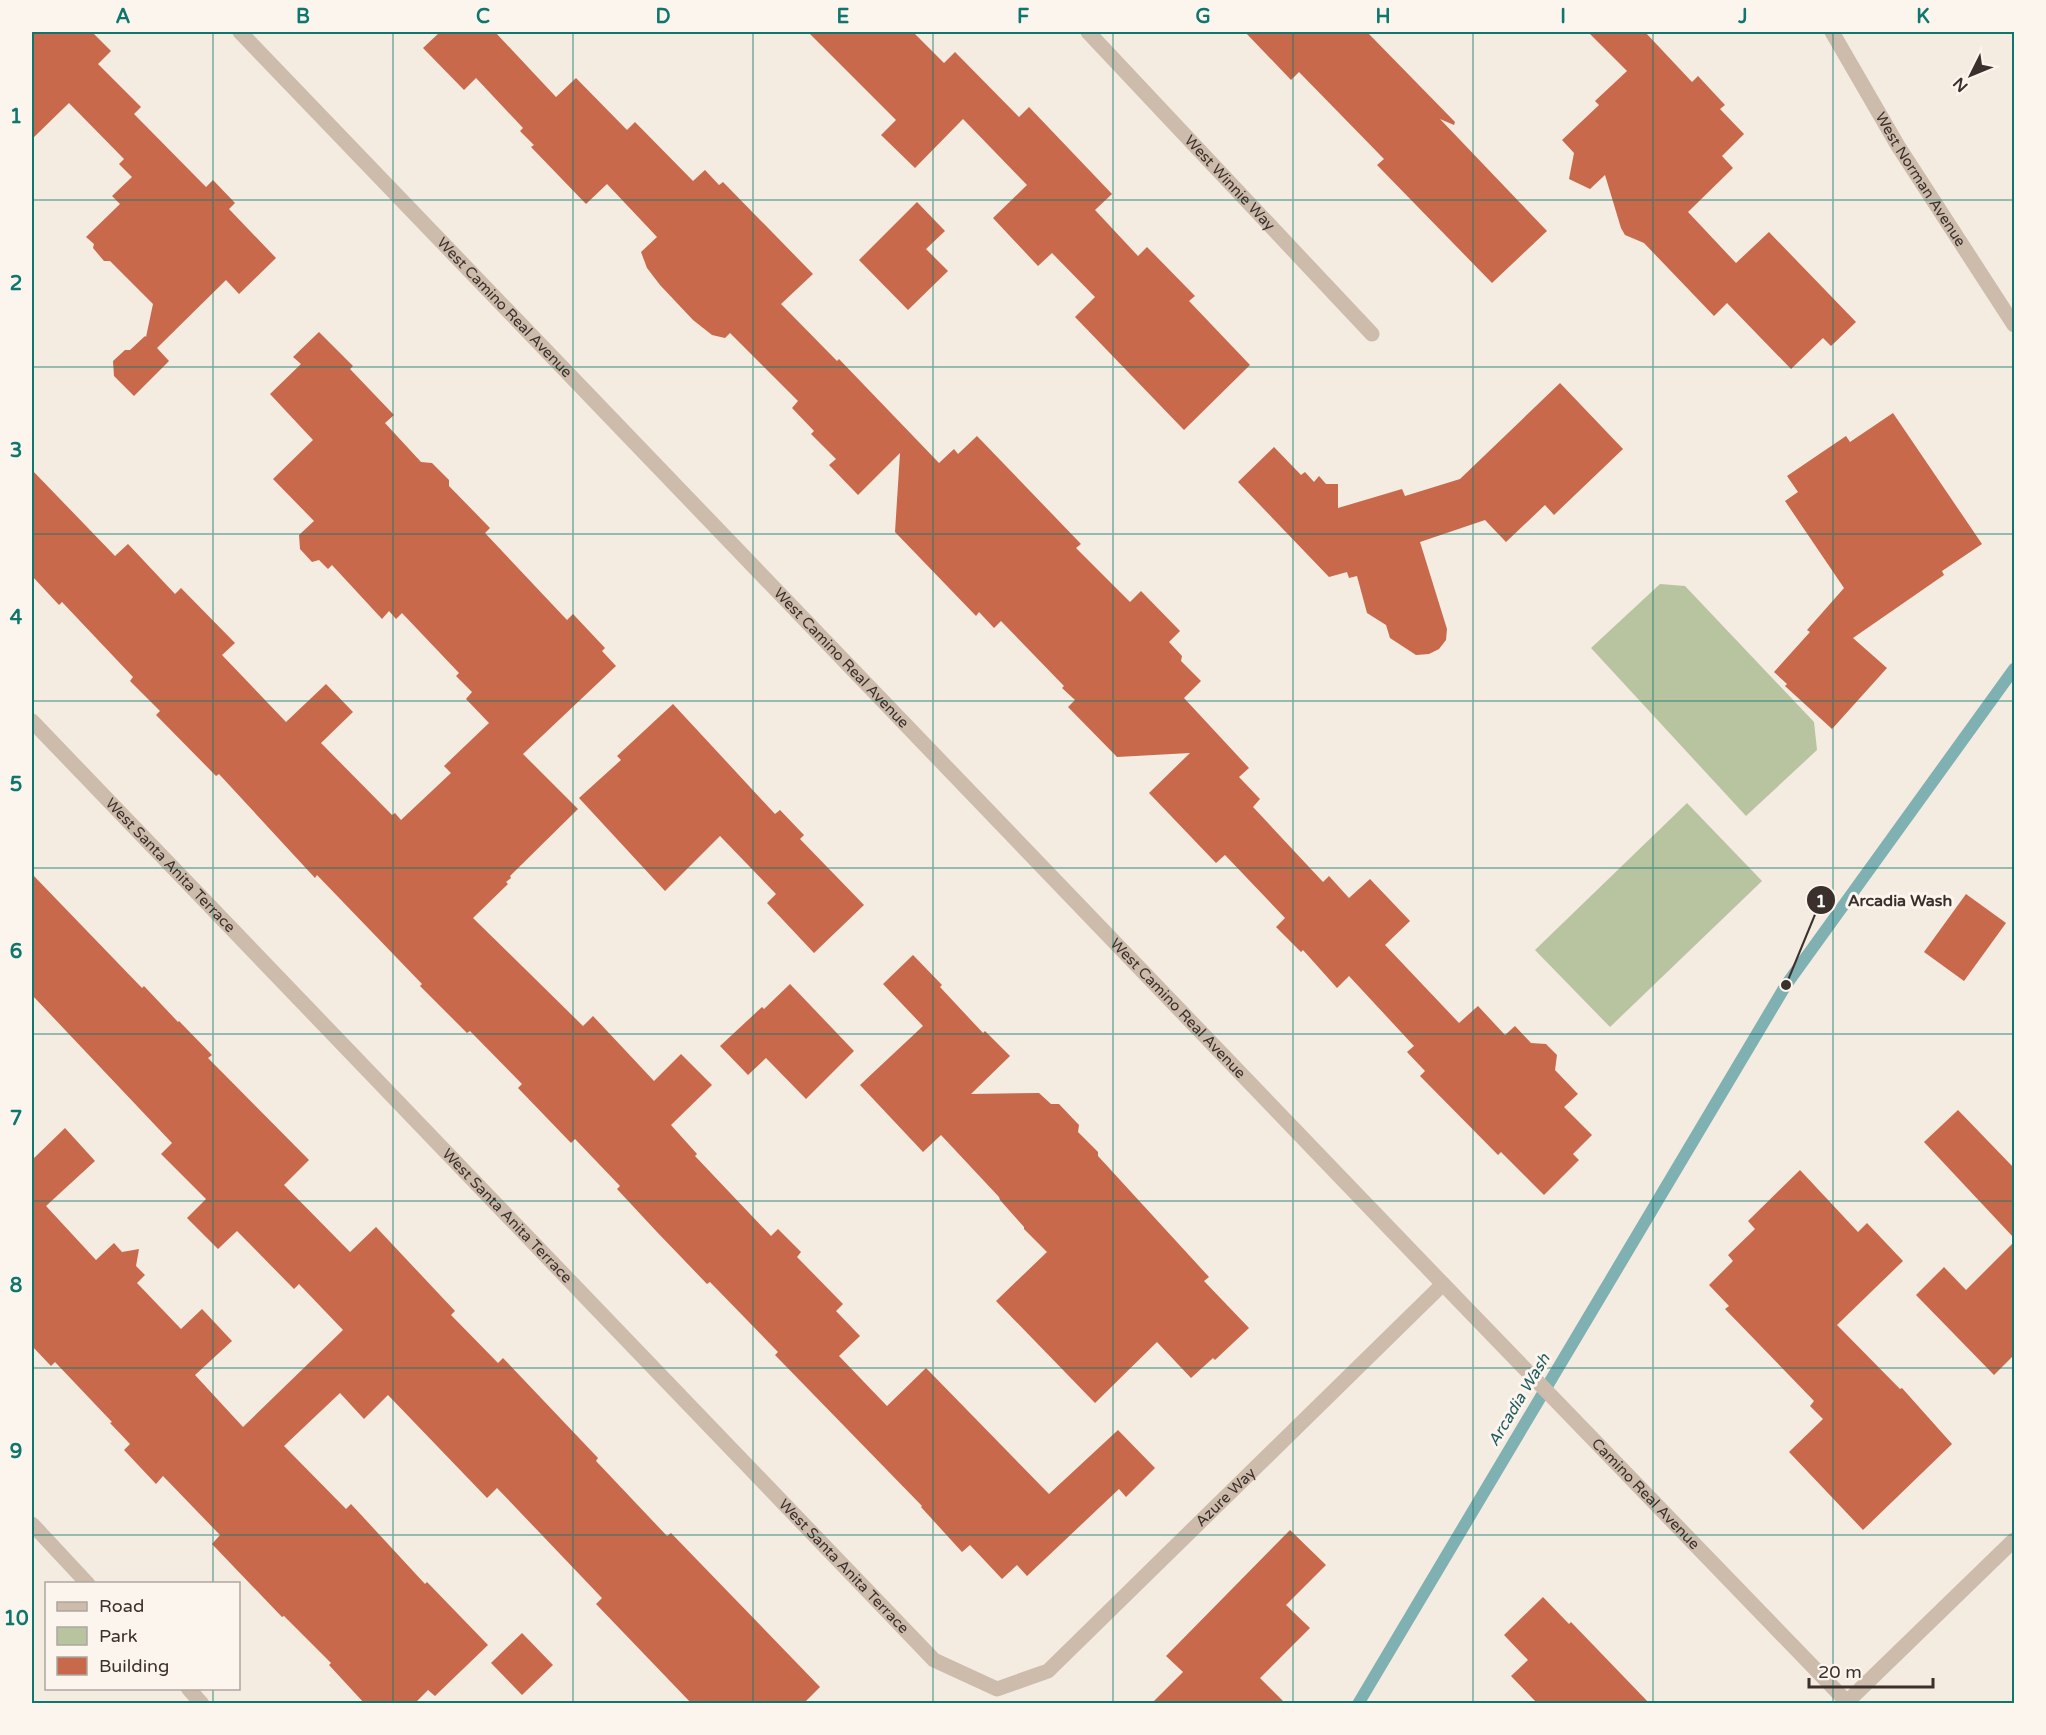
<svg xmlns="http://www.w3.org/2000/svg" width="2046" height="1735" viewBox="0 0 2046 1735" font-family="'Varela Round',sans-serif">
<rect width="100%" height="100%" fill="#f4ebe1"/>
<!-- green -->
<g fill="#b8c4a0">
<polygon points="1660,584 1685,586 1814,722 1817,750 1746,816 1591,648"/>
<polygon points="1687,803 1762,881 1610,1027 1535,950"/>
</g>
<g fill="none" stroke-linecap="round" stroke-linejoin="round">
<!-- stream -->
<polyline stroke="#7fb0b2" stroke-width="12" points="1358,1704 1786,985 2014,669"/>
</g>
<!-- building -->
<g fill="#c8694b">
<polygon points="32,32 92,32 111,51 98,64 141,107 134,114 206,187 213,180 235,203 229,209 276,258 239,294 226,280 157,348 169,361 134,396 114,376 113,361 125,350 130,350 145,336 146,337 153,304 110,261 104,261 93,248 94,244 86,237 120,204 112,196 132,177 119,164 124,159 69,103 32,139"/>
<polygon points="440,32 495,32 556,97 576,78 627,130 635,122 693,181 705,170 719,185 723,182 813,274 781,304 837,361 839,359 939,463 954,449 958,454 977,436 1081,544 1076,548 1130,602 1141,591 1180,631 1169,642 1182,656 1181,661 1201,681 1184,698 1249,768 1239,777 1260,799 1253,807 1323,882 1329,876 1349,898 1370,879 1410,921 1385,945 1459,1023 1478,1006 1505,1035 1515,1026 1531,1043 1546,1044 1557,1055 1555,1070 1578,1094 1564,1107 1592,1135 1573,1154 1579,1160 1544,1195 1501,1152 1498,1155 1420,1076 1425,1071 1407,1052 1414,1046 1349,976 1337,988 1303,950 1301,952 1276,927 1285,918 1225,855 1216,863 1149,793 1190,753 1117,757 1068,707 1075,700 1062,688 1064,686 1001,621 994,628 979,612 976,616 895,532 900,453 858,495 829,465 836,459 811,434 814,431 792,408 798,401 730,333 725,338 712,335 693,320 660,285 647,268 641,252 657,237 607,184 586,204 531,147 534,145 520,131 523,128 476,78 464,90 423,48"/>
<polygon points="808,32 913,32 944,63 955,52 1019,117 1029,107 1112,194 1095,210 1138,256 1147,247 1195,296 1189,301 1250,365 1184,430 1075,317 1095,297 1052,253 1038,266 993,218 1027,185 963,119 915,168 881,135 896,120"/>
<polygon points="1245,32 1367,32 1455,122 1454,125 1440,119 1547,231 1492,283 1377,165 1384,159 1299,72 1291,80"/>
<polygon points="1588,32 1645,32 1692,82 1698,76 1725,105 1720,109 1744,134 1722,156 1733,168 1688,212 1736,263 1769,232 1856,322 1831,346 1823,338 1791,369 1727,303 1714,316 1644,243 1625,235 1621,228 1605,175 1590,189 1569,179 1574,153 1562,140 1599,105 1595,101 1627,71"/>
<polygon points="917,202 945,231 926,249 948,271 908,310 859,260"/>
<polygon points="319,332 353,366 350,369 394,415 385,423 421,462 432,463 449,480 449,486 490,528 485,533 567,620 573,614 605,648 602,651 616,666 523,754 578,809 510,876 511,878 506,882 508,884 473,918 583,1026 593,1016 654,1081 681,1054 712,1085 671,1125 697,1154 695,1156 771,1236 778,1229 801,1252 797,1257 843,1304 836,1311 860,1336 839,1356 887,1406 926,1368 1049,1494 1118,1430 1155,1468 1126,1497 1119,1489 1027,1576 1017,1565 1002,1579 970,1545 962,1552 921,1507 922,1506 775,1355 778,1352 710,1282 707,1284 657,1232 617,1189 620,1186 575,1139 571,1143 518,1088 522,1084 470,1031 467,1033 420,986 422,984 317,875 315,878 219,774 216,776 156,715 160,711 130,681 133,677 62,602 59,605 32,576 32,470 115,556 128,544 175,594 181,588 235,643 222,655 286,722 326,684 353,712 321,743 392,815 395,813 401,820 451,773 444,766 489,723 466,699 472,692 456,676 459,673 402,613 396,619 389,611 382,619 332,565 328,569 319,560 312,562 300,549 299,535 314,521 273,479 313,440 270,394 301,364 293,357"/>
<polygon points="1560,383 1623,449 1554,515 1545,505 1506,542 1485,520 1420,542 1447,629 1446,640 1439,649 1429,654 1416,655 1390,638 1386,625 1367,613 1357,576 1349,578 1347,572 1329,577 1238,482 1274,447 1301,475 1305,472 1314,482 1319,476 1326,484 1338,484 1338,508 1402,489 1405,496 1460,479"/>
<polygon points="1893,413 1982,544 1942,571 1944,575 1853,638 1887,668 1832,729 1785,686 1787,684 1774,672 1810,632 1807,630 1844,588 1785,501 1798,492 1787,476 1846,436 1850,442"/>
<polygon points="673,704 775,814 780,810 804,835 800,839 864,905 814,953 767,903 776,894 720,836 665,891 579,798 621,760 617,756"/>
<polygon points="32,874 142,988 144,986 178,1022 179,1021 212,1055 208,1058 309,1160 284,1185 350,1252 376,1227 455,1311 451,1315 498,1363 503,1358 598,1458 596,1461 667,1536 671,1533 820,1687 803,1704 692,1704 596,1604 602,1598 497,1488 487,1498 388,1395 364,1419 340,1393 284,1446 346,1509 351,1504 425,1584 427,1582 488,1645 435,1696 428,1690 414,1704 365,1704 329,1665 331,1663 284,1616 282,1617 212,1544 220,1535 163,1476 156,1484 124,1450 130,1444 110,1423 112,1422 55,1362 51,1366 32,1346 32,1160 65,1128 95,1161 46,1206 96,1260 114,1243 122,1252 139,1249 136,1266 145,1275 137,1283 181,1329 202,1309 232,1341 195,1375 243,1427 343,1330 299,1284 294,1289 237,1231 218,1249 187,1218 206,1199 161,1154 172,1143 32,995"/>
<polygon points="1966,894 2006,923 1964,981 1924,952"/>
<polygon points="913,955 942,985 940,987 983,1033 985,1031 1010,1056 971,1094 1039,1093 1051,1104 1059,1104 1079,1125 1078,1132 1098,1152 1098,1156 1209,1277 1204,1281 1249,1328 1215,1360 1213,1358 1191,1378 1157,1342 1095,1403 996,1301 1047,1252 1024,1229 1024,1227 1000,1200 999,1197 941,1135 923,1152 860,1085 923,1026 883,984"/>
<polygon points="790,984 854,1051 806,1099 766,1058 748,1075 720,1046 762,1007 764,1009"/>
<polygon points="1958,1110 2014,1168 2014,1238 1924,1142"/>
<polygon points="1800,1170 1858,1232 1867,1223 1903,1261 1837,1325 1900,1389 1902,1388 1952,1444 1863,1530 1789,1452 1823,1419 1810,1406 1814,1401 1725,1309 1729,1306 1709,1285 1733,1261 1728,1255 1755,1229 1748,1221"/>
<polygon points="2014,1242 2014,1355 1994,1375 1916,1295 1944,1267 1966,1290"/>
<polygon points="1290,1530 1326,1565 1286,1605 1310,1628 1260,1678 1286,1704 1151,1704 1183,1672 1166,1656"/>
<polygon points="1543,1597 1569,1624 1571,1622 1650,1704 1538,1704 1511,1676 1528,1660 1504,1635"/>
<polygon points="522,1633 553,1665 522,1695 491,1663"/>
</g>
<g fill="none" stroke-linecap="round" stroke-linejoin="round">
<!-- minor -->
<g stroke="#cdbbac" stroke-width="15">
<path id="s1" d="M1088,32L1372,334"/>
<path id="s2" d="M1832,32L1898,146L2014,325"/>
<path id="s3" d="M32,721L934,1660L997,1689L1048,1671L1443,1284"/>
<polyline points="32,1524 88,1584"/>
<polyline points="188,1688 202,1704"/>
</g>
<!-- tertiary -->
<g stroke="#cdbbac" stroke-width="15">
<path id="s4" d="M240,32L1443,1284L1849,1704"/>
<polyline points="1845,1704 2014,1540"/>
</g>
</g>
<!-- grid -->
<path fill="none" stroke="#0f766e" stroke-width="1.5" stroke-opacity="0.55" d="M213,32V1584M393,32V1704M573,32V1704M753,32V1704M933,32V1704M1113,32V1704M1293,32V1704M1473,32V1704M1653,32V1704M1833,32V1704M32,200H2014M32,367H2014M32,534H2014M32,701H2014M32,868H2014M32,1034H2014M32,1201H2014M32,1368H2014M32,1535H2014M213,1688V1704"/>
<g text-anchor="middle" dominant-baseline="central" stroke-width="6" stroke-linejoin="round" paint-order="stroke">
<!-- street labels -->
<g font-size="15" fill="#3b302b" stroke="#fbf5ee">
<text stroke="none"><textPath href="#s2" startOffset="172">West Norman Avenue</textPath></text>
<text stroke="none"><textPath href="#s1" startOffset="207">West Winnie Way</textPath></text>
<text stroke="none"><textPath href="#s4" startOffset="382">West Camino Real Avenue</textPath></text>
<text stroke="none"><textPath href="#s4" startOffset="868">West Camino Real Avenue</textPath></text>
<text stroke="none"><textPath href="#s3" startOffset="200">West Santa Anita Terrace</textPath></text>
<text stroke="none"><textPath href="#s4" startOffset="1354">West Camino Real Avenue</textPath></text>
<text stroke="none"><textPath href="#s3" startOffset="686">West Santa Anita Terrace</textPath></text>
<text stroke="none"><textPath href="#s4" startOffset="2028">Camino Real Avenue</textPath></text>
<text stroke="none"><textPath href="#s3" startOffset="1674">Azure Way</textPath></text>
<text stroke="none"><textPath href="#s3" startOffset="1172">West Santa Anita Terrace</textPath></text>
</g>
<!-- water labels -->
<g font-size="16" font-style="italic" fill="#1f5a5e" stroke="#fbf5ee">
<text transform="translate(1519 1400) rotate(-59)">Arcadia Wash</text>
</g>
</g>
<!-- callouts -->
<path fill="none" stroke="#3b302b" stroke-width="2" d="M1786 985L1821 900"/>
<g fill="#3b302b" stroke="#fbf5ee" stroke-width="2">
<circle cx="1786" cy="985" r="6"/>
<circle cx="1821" cy="900" r="15"/>
</g>
<g font-size="18" text-anchor="middle" font-weight="bold" fill="#fff">
<text x="1821" y="907">1</text>
</g>
<g font-size="16" text-anchor="middle" font-weight="bold" fill="#3b302b" stroke="#fbf5ee" stroke-width="6" stroke-linejoin="round" paint-order="stroke">
<text x="1900" y="906">Arcadia Wash</text>
</g>
<!-- border -->
<rect width="2046" height="1735" fill="none" stroke="#fbf5ee" stroke-width="66"/>
<!-- legend -->
<rect x="45" y="1582" width="195" height="108" fill="#fbf5ee" stroke="#aea6a0" stroke-width="1.5"/>
<rect x="57" y="1602" width="30" height="9" fill="#cdbbac" stroke="#aea6a0" stroke-width="1.5"/>
<text x="99" y="1612" font-size="18" fill="#3b302b">Road</text>
<rect x="57" y="1627" width="30" height="18" fill="#b8c4a0" stroke="#aea6a0" stroke-width="1.5"/>
<text x="99" y="1642" font-size="18" fill="#3b302b">Park</text>
<rect x="57" y="1657" width="30" height="18" fill="#c8694b" stroke="#aea6a0" stroke-width="1.5"/>
<text x="99" y="1672" font-size="18" fill="#3b302b">Building</text>
<!-- north arrow -->
<g transform="translate(1971 75) rotate(227)" stroke="#fbf5ee" stroke-width="4.5" paint-order="stroke">
<path d="M0-4.5L10 22L0 15L-10 22Z" fill="#3b302b"/>
<text y="-9" font-size="16" font-weight="bold" text-anchor="middle" fill="#3b302b">N</text>
</g>
<!-- scale -->
<path d="M1809 1678v9h124v-9" fill="none" stroke="#3b302b" stroke-width="3"/>
<text x="1818" y="1678" font-size="18" fill="#3b302b" stroke="#fbf5ee" stroke-width="4.5" paint-order="stroke">20 m</text>
<rect x="33" y="33" width="1980" height="1669" fill="none" stroke="#0f766e" stroke-width="2"/>
<g font-size="20" text-anchor="middle" font-weight="bold" fill="#0f766e">
<text x="123" y="23">A</text>
<text x="303" y="23">B</text>
<text x="483" y="23">C</text>
<text x="663" y="23">D</text>
<text x="843" y="23">E</text>
<text x="1023" y="23">F</text>
<text x="1203" y="23">G</text>
<text x="1383" y="23">H</text>
<text x="1563" y="23">I</text>
<text x="1743" y="23">J</text>
<text x="1923" y="23">K</text>
<text x="16" y="123">1</text>
<text x="16" y="290">2</text>
<text x="16" y="457">3</text>
<text x="16" y="624">4</text>
<text x="16" y="791">5</text>
<text x="16" y="958">6</text>
<text x="16" y="1125">7</text>
<text x="16" y="1292">8</text>
<text x="16" y="1458">9</text>
<text x="16" y="1625">10</text>
</g>
</svg>
